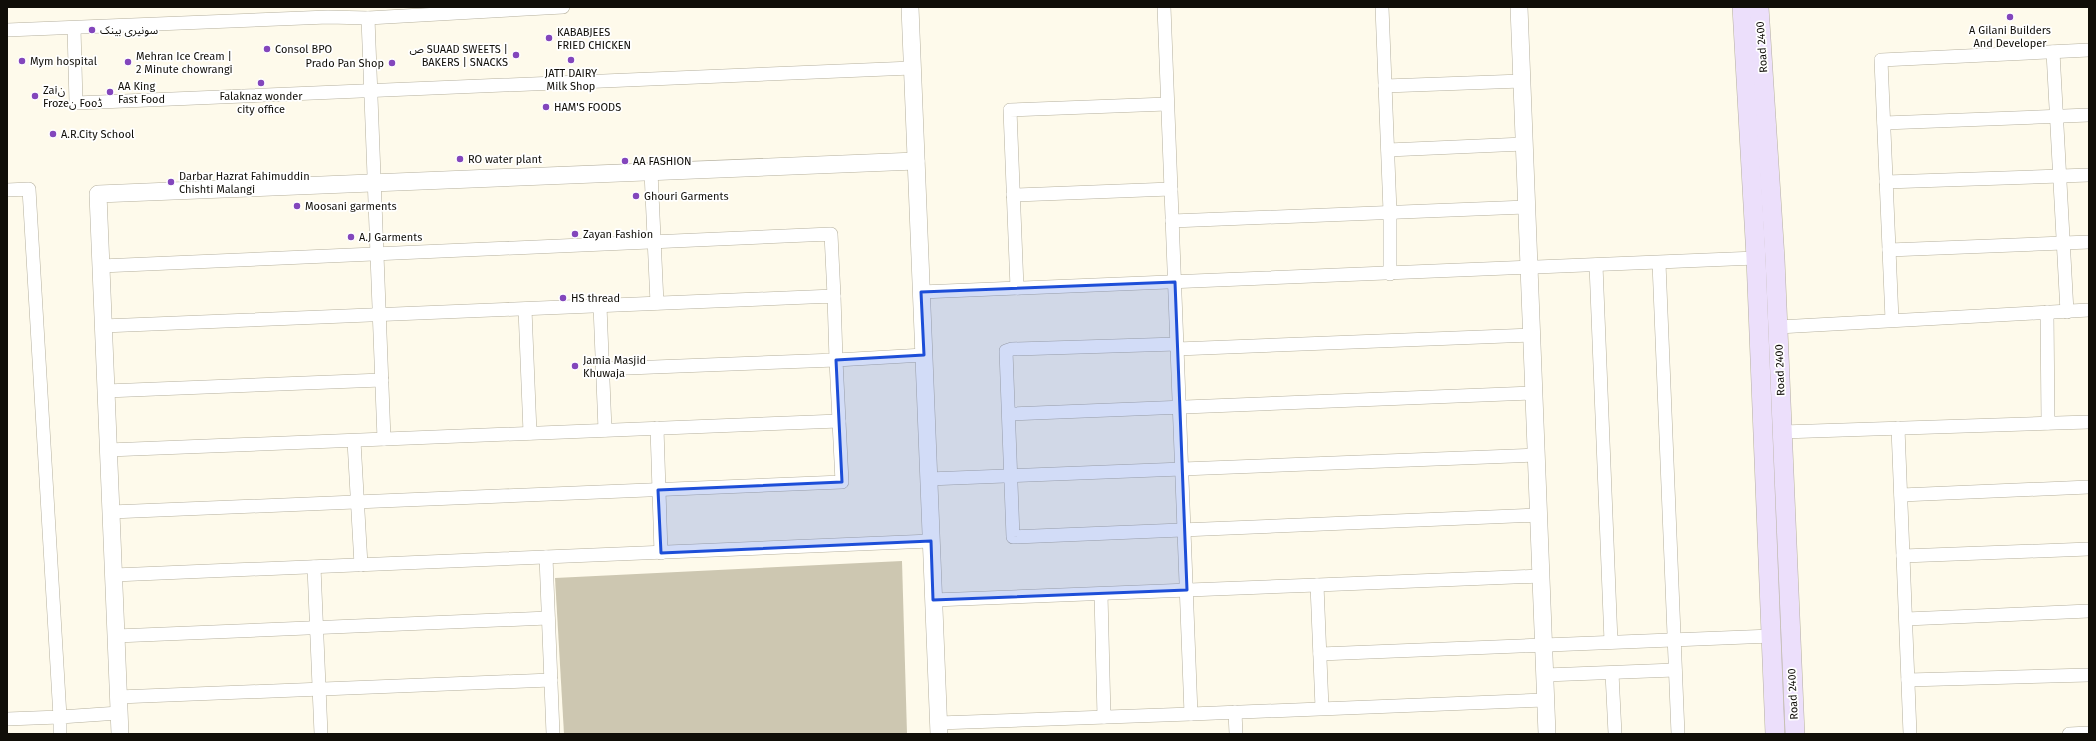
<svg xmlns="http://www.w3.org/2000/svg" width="2096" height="741" viewBox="0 0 2096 741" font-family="'Fira Sans','Noto Sans Arabic',sans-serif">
<rect width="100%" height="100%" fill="#fefaeb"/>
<!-- green -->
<polygon fill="#cdc7b1" points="902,561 907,734 564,734 555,578"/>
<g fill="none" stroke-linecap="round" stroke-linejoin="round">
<!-- minor casing -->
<g stroke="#b5b09e" stroke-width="14">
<g id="minor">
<polyline points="1164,7 1191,714 1546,700"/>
<polyline points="1382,7 1390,212 1390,274"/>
<polyline points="368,18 384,439"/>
<polyline points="74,28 76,103 912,68"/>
<polyline points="7,30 328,17 368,18 563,7"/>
<polyline points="2053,52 2067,312"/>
<polyline points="1385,86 1522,81"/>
<polyline points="1884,123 2089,115"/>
<polyline points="1388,150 1524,144"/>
<polyline points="651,172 657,303"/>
<polyline points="1886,182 2089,175"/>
<polyline points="7,190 29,189 60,717 7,719"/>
<polyline points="1013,195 1171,189"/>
<polyline points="1172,221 1527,207"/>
<polyline points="1889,250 2089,242"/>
<polyline points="1659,263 1678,734"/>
<polyline points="1596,265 1611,642"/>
<polyline points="101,266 831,234 834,296"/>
<polyline points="1017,288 1010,110 1167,104"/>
<polyline points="921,292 1756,258"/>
<polyline points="600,306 605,430"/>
<polyline points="525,309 530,433"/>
<polyline points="2047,312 2048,423"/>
<polyline points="1892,320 1881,60 2089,50"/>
<polyline points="103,326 834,296 836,360 602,369"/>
<polyline points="1778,327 2089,310"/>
<polyline points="1177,344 1012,349 1006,351 1013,537 1539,515"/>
<polyline points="1177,349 1532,335"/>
<polyline points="106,391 382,380"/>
<polyline points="1009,414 1534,393"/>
<polyline points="657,428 661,553"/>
<polyline points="1898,428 1910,734"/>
<polyline points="1782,432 2089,422"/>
<polyline points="354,441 361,565"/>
<polyline points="108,450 839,421"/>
<polyline points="928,479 1536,455"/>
<polyline points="1901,495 2089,487"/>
<polyline points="111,512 842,482 836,360 924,355"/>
<polyline points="1903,556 2089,549"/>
<polyline points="546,557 553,734"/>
<polyline points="314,567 321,734"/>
<polyline points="114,575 931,541"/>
<polyline points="1101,594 1104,717"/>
<polyline points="933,600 1317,585"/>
<polyline points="1906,619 2089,611"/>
<polyline points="116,636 548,618"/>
<polyline points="1320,654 1772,636"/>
<polyline points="1612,673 1615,734"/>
<polyline points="1545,675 1675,670"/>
<polyline points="1908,680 2089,675"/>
<polyline points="118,697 551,680"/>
<polyline points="1322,708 1317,585 1541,576"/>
<polyline points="1235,712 1236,734"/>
<polyline points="938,723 1191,714"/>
<polyline points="60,734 60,717 119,713"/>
<polyline points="2069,734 2089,733"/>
</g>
</g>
<!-- tertiary casing -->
<g stroke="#b5b09e" stroke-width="18">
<g id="tertiary">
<polyline points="910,7 939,734"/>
<polyline points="1519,7 1547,734"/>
<polyline points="120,734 98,194 916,161"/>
</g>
</g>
<!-- secondary casing -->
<g stroke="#b5b09e" stroke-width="20">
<g id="secondary">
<polyline points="1742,7 1756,258 1775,734"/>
<polyline points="1759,7 1775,259 1795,734"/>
</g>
</g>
<!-- minor -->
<use href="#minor" stroke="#fff" stroke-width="13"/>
<!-- tertiary -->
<use href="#tertiary" stroke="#fff" stroke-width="17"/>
<!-- secondary -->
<use href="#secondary" stroke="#ecdffb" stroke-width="19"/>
</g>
<!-- marked area -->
<path fill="#1d4ed8" fill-opacity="0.2" stroke="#1d4ed8" stroke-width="3" stroke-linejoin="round" d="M1175,282L1187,590L933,600L931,541L661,553L658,490L842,482L836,360L924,355L921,292Z"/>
<!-- markers -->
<g fill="#8346bc" stroke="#fff" stroke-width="1.5">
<circle cx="2010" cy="17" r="4"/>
<circle cx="92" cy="30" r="4"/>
<circle cx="549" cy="38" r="4"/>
<circle cx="267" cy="49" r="4"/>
<circle cx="516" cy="55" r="4"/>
<circle cx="571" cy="60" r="4"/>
<circle cx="22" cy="61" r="4"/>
<circle cx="128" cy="62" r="4"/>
<circle cx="392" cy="63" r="4"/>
<circle cx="261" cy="83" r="4"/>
<circle cx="110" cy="92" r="4"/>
<circle cx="35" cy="96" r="4"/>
<circle cx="546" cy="107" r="4"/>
<circle cx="53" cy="134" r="4"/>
<circle cx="460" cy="159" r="4"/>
<circle cx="625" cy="161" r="4"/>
<circle cx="171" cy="182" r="4"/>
<circle cx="636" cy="196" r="4"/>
<circle cx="297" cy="206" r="4"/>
<circle cx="575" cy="234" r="4"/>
<circle cx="351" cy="237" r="4"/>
<circle cx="563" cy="298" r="4"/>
<circle cx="575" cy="366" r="4"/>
</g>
<g text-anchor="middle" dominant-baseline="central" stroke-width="3.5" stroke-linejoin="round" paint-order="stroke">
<!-- poi labels -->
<g font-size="11" fill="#100e08" stroke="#fff" text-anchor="start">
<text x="100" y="30">سونیری بینک</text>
<text x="2010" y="30" text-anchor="middle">A Gilani Builders<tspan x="2010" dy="13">And Developer</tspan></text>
<text x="557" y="32">KABABJEES<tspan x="557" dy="13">FRIED CHICKEN</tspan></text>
<text x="275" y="49">Consol BPO</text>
<text x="508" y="49" text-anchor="end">ص SUAAD SWEETS |<tspan x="508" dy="13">BAKERS | SNACKS</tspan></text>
<text x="136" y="56">Mehran Ice Cream |<tspan x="136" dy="13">2 Minute chowrangi</tspan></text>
<text x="30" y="61">Mym hospital</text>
<text x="384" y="63" text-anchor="end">Prado Pan Shop</text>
<text x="571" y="73" text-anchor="middle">JATT DAIRY<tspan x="571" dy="13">Milk Shop</tspan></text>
<text x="118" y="86">AA King<tspan x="118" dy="13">Fast Food</tspan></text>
<text x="43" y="90">Zaiن<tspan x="43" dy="13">Frozeن Fooڈ</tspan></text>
<text x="261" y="96" text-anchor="middle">Falaknaz wonder<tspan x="261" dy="13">city office</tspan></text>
<text x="554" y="107">HAM'S FOODS</text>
<text x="61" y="134">A.R.City School</text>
<text x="468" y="159">RO water plant</text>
<text x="633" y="161">AA FASHION</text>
<text x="179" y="176">Darbar Hazrat Fahimuddin<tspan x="179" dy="13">Chishti Malangi</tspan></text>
<text x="644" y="196">Ghouri Garments</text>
<text x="305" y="206">Moosani garments</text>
<text x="583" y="234">Zayan Fashion</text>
<text x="359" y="237">A.J Garments</text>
<text x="571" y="298">HS thread</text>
<text x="583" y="360">Jamia Masjid<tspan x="583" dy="13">Khuwaja</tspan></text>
</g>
<!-- street labels -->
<g font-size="11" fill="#100e08" stroke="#fff">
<text transform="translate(1762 47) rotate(-94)">Road 2400</text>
<text transform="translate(1780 370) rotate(-92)">Road 2400</text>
<text transform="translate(1793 694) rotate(-93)">Road 2400</text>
</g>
</g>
<!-- border -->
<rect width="2096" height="741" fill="none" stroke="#100e08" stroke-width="16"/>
</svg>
